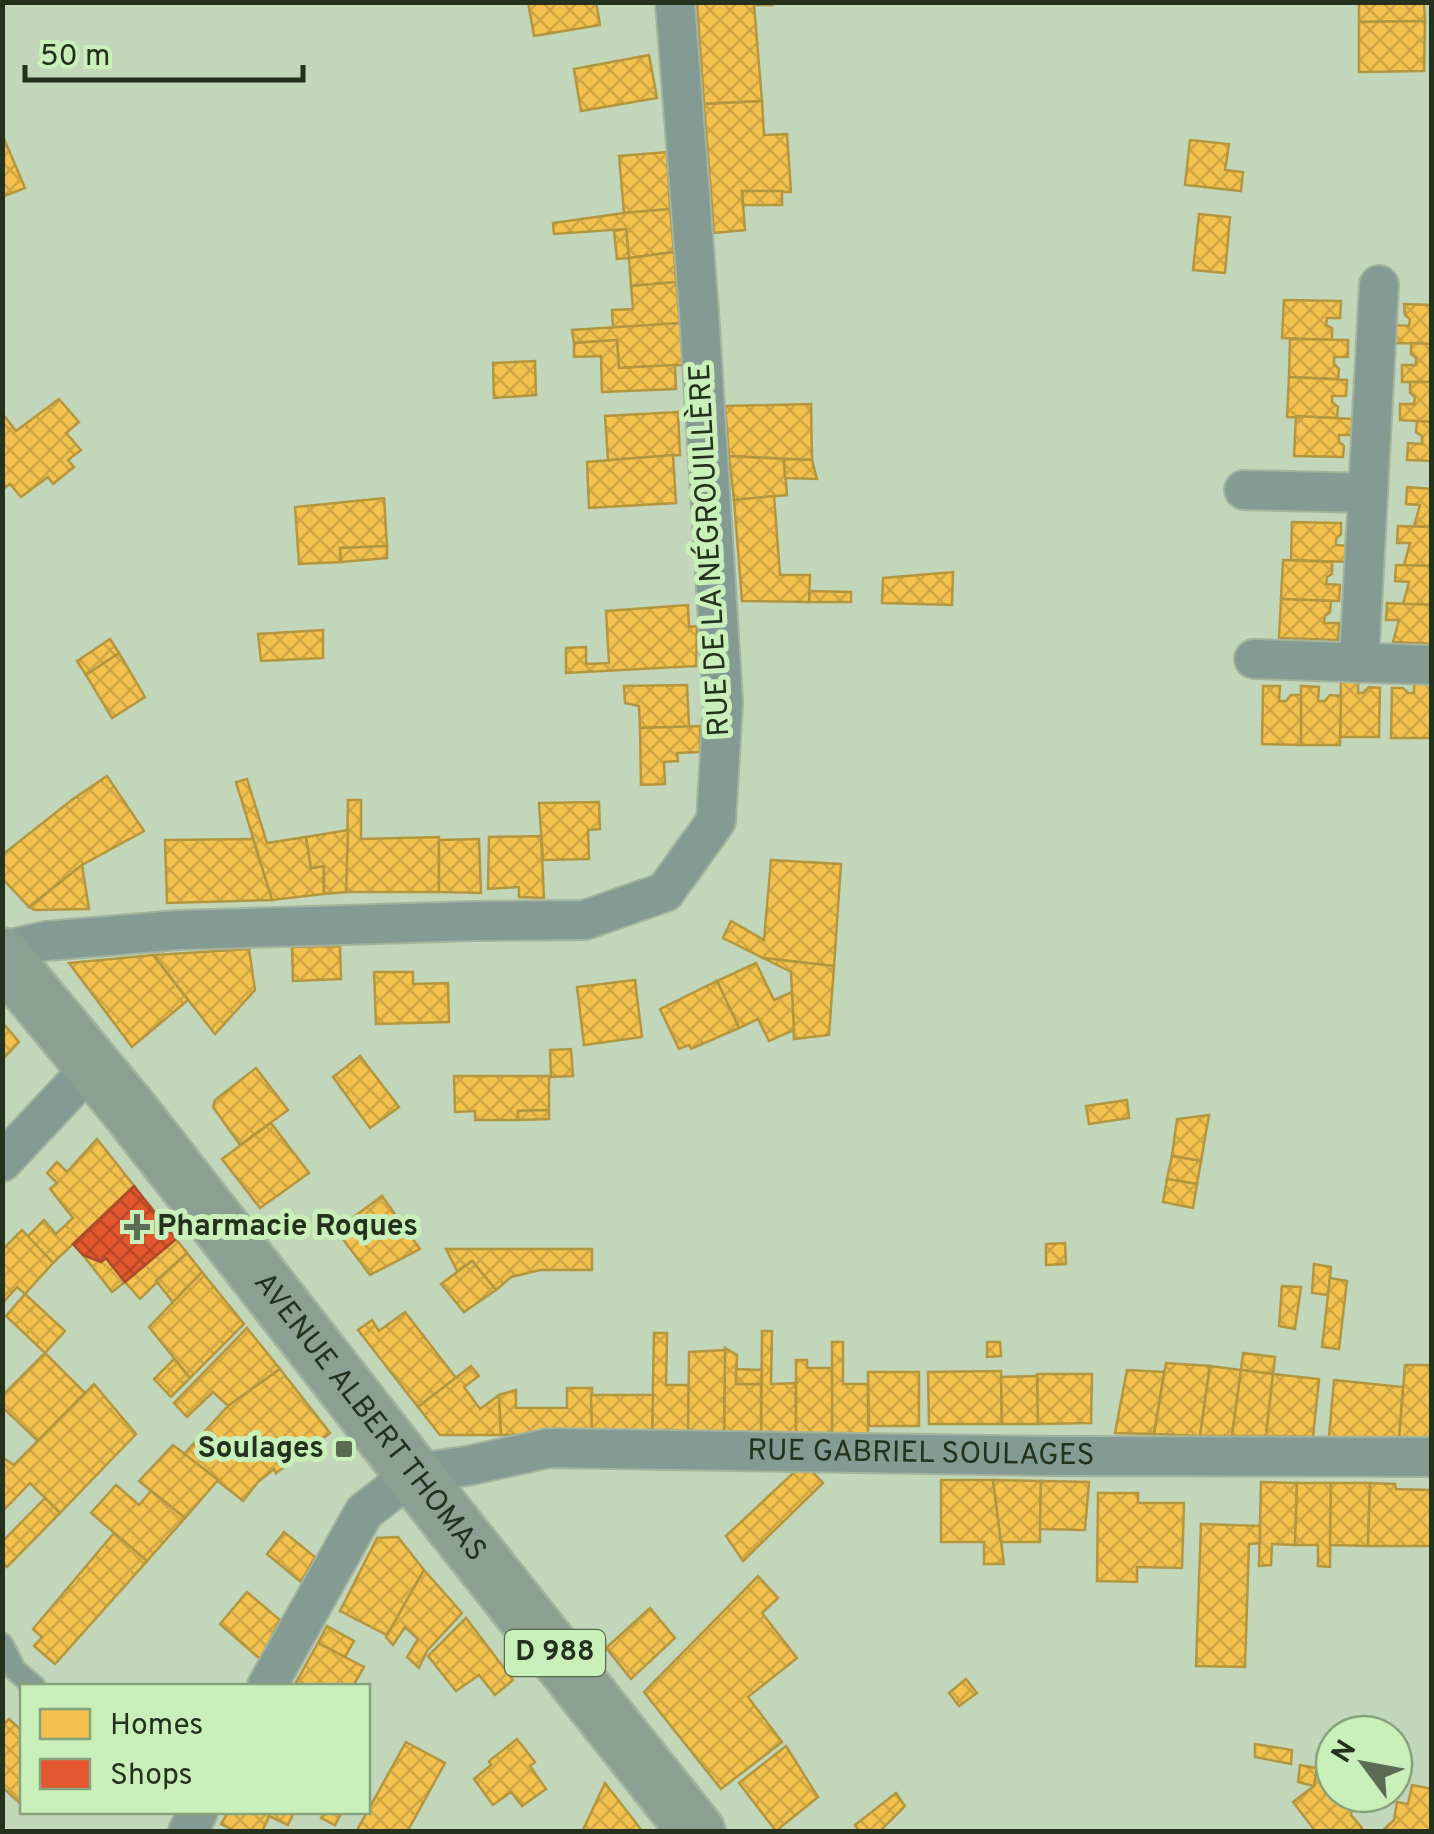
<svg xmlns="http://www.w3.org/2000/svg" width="1434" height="1834" viewBox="0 0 1434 1834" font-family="Overpass,sans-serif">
<defs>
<pattern id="homes-cross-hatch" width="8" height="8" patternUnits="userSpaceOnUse" patternTransform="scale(2.5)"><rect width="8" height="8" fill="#f2c14e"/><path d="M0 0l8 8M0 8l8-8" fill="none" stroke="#cfa644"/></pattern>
<pattern id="shops-cross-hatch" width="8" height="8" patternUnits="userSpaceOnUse" patternTransform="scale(2.5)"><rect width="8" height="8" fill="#e4572e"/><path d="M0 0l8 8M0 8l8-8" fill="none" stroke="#b84927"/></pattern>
</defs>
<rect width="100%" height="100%" fill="#c2d6ba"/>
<!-- homes -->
<g fill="url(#homes-cross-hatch)" stroke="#b4963f" stroke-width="2.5">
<polygon points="528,2 596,2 600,25 534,36"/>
<polygon points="697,2 772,2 772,5 754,5 762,101 704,104"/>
<polygon points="1359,2 1424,2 1425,21 1359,22"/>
<polygon points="1425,21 1424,71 1359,72 1359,22"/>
<polygon points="649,55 657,98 581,111 574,69"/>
<polygon points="762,101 764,135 787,134 791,192 742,191 745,230 714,233 704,104"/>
<polygon points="2,134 25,188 2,197"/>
<polygon points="1190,140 1229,144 1225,170 1243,172 1241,191 1185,185"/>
<polygon points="667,152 670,209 624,213 619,156"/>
<polygon points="742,191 782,191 782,205 743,205"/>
<polygon points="670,209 674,252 629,258 626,229 554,234 553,223 624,213"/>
<polygon points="1199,214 1230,217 1225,273 1193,270"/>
<polygon points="626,229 629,258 617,259 614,231"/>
<polygon points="674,252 676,282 631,286 629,258"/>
<polygon points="676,282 680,323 613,328 612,310 633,309 631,286"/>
<polygon points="1284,300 1341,301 1340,318 1327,318 1326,325 1332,328 1332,340 1282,338"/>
<polygon points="1404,304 1432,305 1432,344 1395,343 1395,325 1409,326 1410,319 1405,315"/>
<polygon points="680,323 683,365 675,365 619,368 617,340 574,343 572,330"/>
<polygon points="1290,339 1348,340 1348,357 1334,357 1334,364 1339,369 1338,379 1289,377"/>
<polygon points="617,340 619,368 675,365 676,389 602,392 601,356 574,357 574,343"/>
<polygon points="1411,343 1432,344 1432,382 1402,382 1402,365 1416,365 1416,358 1411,354"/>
<polygon points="535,361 536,395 494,398 493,363"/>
<polygon points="1289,377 1347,380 1346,396 1332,396 1332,402 1338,407 1337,418 1287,417"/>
<polygon points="1410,382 1432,382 1432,422 1400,420 1400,404 1414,404 1415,397 1410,393"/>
<polygon points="59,399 79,422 66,433 81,450 68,460 74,467 53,484 48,477 21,497 10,484 2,490 2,413 16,431"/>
<polygon points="811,404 812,460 729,456 725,406"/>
<polygon points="678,412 680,455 608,460 605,416"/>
<polygon points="1296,416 1354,419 1353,435 1339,435 1339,442 1344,446 1343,457 1294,456"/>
<polygon points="1417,421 1432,422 1432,461 1407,460 1408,443 1422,444 1422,436 1416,432"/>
<polygon points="673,455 676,503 589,508 587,462"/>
<polygon points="729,456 784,459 787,495 734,500"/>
<polygon points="784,459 812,460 817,479 785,478"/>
<polygon points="1407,487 1432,489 1432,527 1414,526 1420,505 1406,504"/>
<polygon points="774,496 780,575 810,575 809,602 742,601 734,500"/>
<polygon points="384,498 387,546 340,548 341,562 299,564 295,507"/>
<polygon points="1292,522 1341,523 1341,534 1336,539 1336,545 1349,546 1348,562 1291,560"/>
<polygon points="1398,526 1432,527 1432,566 1404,565 1410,543 1397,543"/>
<polygon points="387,546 387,558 341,562 340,548"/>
<polygon points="1283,560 1332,562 1332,574 1327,577 1326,584 1340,585 1339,601 1281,599"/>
<polygon points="1396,565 1432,566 1432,605 1403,604 1409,582 1395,581"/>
<polygon points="953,572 952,605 882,603 883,578"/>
<polygon points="810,591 851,592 851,602 809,602"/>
<polygon points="1281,599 1331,601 1330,612 1325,616 1324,623 1339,623 1338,640 1279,638"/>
<polygon points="1387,603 1432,605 1432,644 1393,642 1399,620 1386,620"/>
<polygon points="688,605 689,627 697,626 696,666 566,673 566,648 586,647 586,664 609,663 606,611"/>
<polygon points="323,630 323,658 261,661 258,634"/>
<polygon points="110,639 119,653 86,675 77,661"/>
<polygon points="119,653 145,697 112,718 86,675"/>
<polygon points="1341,679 1358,679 1358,693 1363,693 1369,687 1380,688 1379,737 1340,737"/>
<polygon points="1414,680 1431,680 1430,738 1391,738 1392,688 1403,688 1408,693 1414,693"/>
<polygon points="687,685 689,727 640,728 639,706 625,703 624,686"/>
<polygon points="1263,686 1280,686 1279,701 1286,701 1291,695 1302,695 1301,745 1262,744"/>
<polygon points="1301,686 1319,687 1318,701 1325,701 1330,695 1341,696 1340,745 1301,745"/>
<polygon points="700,726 700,752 677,753 678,761 664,762 665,784 641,785 640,728"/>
<polygon points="107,776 144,831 82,865 29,907 2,878 2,855 73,799"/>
<polygon points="247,779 267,843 306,837 311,868 324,866 324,894 272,900 236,782"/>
<polygon points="348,800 361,800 361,839 439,837 439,892 346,892"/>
<polygon points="599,802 600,829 588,830 589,859 543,860 539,803"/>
<polygon points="348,830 346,892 324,894 324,866 311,868 306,837"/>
<polygon points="541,836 544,898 519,897 519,887 488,889 489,837"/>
<polygon points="253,839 272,900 167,903 165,840"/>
<polygon points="479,839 481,893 439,892 439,840"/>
<polygon points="771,860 841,864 834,966 763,958 723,938 731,921 764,940"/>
<polygon points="82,865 89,909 35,910 29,907"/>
<polygon points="340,946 341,979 293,981 292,947"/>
<polygon points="249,949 255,990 215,1034 153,955"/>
<polygon points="153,955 188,1000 132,1047 69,963"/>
<polygon points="763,958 834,966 829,1035 794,1039 791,972"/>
<polygon points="756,963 774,1000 792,992 794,1030 769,1041 758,1019 739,1028 717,981"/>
<polygon points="374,972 413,972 413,984 448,983 449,1022 376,1024"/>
<polygon points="635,980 642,1037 584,1045 577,987"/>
<polygon points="717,981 739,1028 691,1049 689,1045 679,1049 660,1009"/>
<polygon points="2,1022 19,1042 2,1060"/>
<polygon points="571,1049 573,1076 551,1077 550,1050"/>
<polygon points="360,1056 399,1107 370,1128 333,1077"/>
<polygon points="256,1068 288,1110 240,1145 213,1107 215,1100"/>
<polygon points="454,1076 549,1076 549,1110 518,1111 518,1120 475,1120 475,1111 455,1112"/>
<polygon points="1127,1100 1129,1118 1089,1124 1086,1106"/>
<polygon points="549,1110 549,1119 518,1120 518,1111"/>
<polygon points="1209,1115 1201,1161 1172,1156 1177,1119"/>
<polygon points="271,1123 309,1173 260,1208 222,1159"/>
<polygon points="97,1139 134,1186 53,1263 27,1237 44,1220 56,1234 73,1218 50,1189 57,1183 47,1173 57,1162 67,1172"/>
<polygon points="1172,1156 1201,1161 1197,1184 1167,1179"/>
<polygon points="1167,1179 1197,1184 1193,1208 1163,1202"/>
<polygon points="382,1196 420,1249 370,1275 336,1230"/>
<polygon points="22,1230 53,1263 25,1294 17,1287 2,1304 2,1250"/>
<polygon points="176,1239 187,1253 140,1299 125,1282"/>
<polygon points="1065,1243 1066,1264 1046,1265 1046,1244"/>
<polygon points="446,1249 592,1249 592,1270 540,1270 511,1277 496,1290 472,1261 457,1271"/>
<polygon points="187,1253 202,1272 173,1302 156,1281"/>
<polygon points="83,1255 101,1262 106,1258 125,1282 112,1292"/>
<polygon points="472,1261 496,1290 464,1312 441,1284"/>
<polygon points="1314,1264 1331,1267 1328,1295 1312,1293"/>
<polygon points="202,1272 244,1324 190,1378 149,1327"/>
<polygon points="1330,1278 1347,1281 1339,1349 1322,1347"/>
<polygon points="1282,1286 1301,1287 1295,1329 1279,1326"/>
<polygon points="25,1294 65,1331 45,1353 6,1316"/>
<polygon points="405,1312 456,1378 418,1407 358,1330 372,1320 379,1331"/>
<polygon points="247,1328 280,1369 228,1406 213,1392 187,1417 174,1403"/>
<polygon points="762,1331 772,1331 771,1384 796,1383 796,1435 761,1435"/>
<polygon points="654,1333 667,1333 666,1385 689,1385 688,1435 652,1434"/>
<polygon points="832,1342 843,1342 843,1384 868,1384 868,1434 832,1435"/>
<polygon points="987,1342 1000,1342 1001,1356 987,1357"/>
<polygon points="725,1348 737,1355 736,1384 761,1384 761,1435 724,1435"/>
<polygon points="725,1350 724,1435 688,1435 689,1352"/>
<polygon points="45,1353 85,1393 38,1441 2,1407 2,1396"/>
<polygon points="1243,1353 1275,1357 1273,1374 1241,1370"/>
<polygon points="174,1359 190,1378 171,1397 154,1379"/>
<polygon points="796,1360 807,1360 807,1368 832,1368 832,1435 796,1435"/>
<polygon points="1166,1363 1210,1366 1200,1436 1154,1434"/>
<polygon points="1405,1365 1432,1365 1432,1439 1399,1438"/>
<polygon points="471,1366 479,1376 464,1387 480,1409 499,1395 501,1435 440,1435 418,1407"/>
<polygon points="1210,1366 1241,1370 1232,1436 1200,1436"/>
<polygon points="280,1369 330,1433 276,1473 274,1469 258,1482 243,1501 184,1454 228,1406"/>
<polygon points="736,1369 762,1370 761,1384 736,1384"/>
<polygon points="1127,1370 1164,1372 1154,1434 1115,1433"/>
<polygon points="1241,1370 1273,1374 1266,1436 1232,1436"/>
<polygon points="1001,1371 1002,1424 929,1424 928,1372"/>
<polygon points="868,1372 919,1372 919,1426 869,1426"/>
<polygon points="1037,1374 1092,1374 1091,1423 1038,1424"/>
<polygon points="1273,1374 1319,1379 1313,1437 1266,1436"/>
<polygon points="1037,1376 1038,1424 1002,1424 1001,1377"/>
<polygon points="1334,1380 1403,1387 1399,1438 1329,1437"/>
<polygon points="94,1384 136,1434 60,1513 30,1483 2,1512 2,1457 14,1465"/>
<polygon points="567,1388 592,1388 592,1435 501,1435 499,1395 516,1390 516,1408 567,1408"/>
<polygon points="591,1395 653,1395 652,1434 592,1435"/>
<polygon points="173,1445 218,1480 185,1518 139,1481"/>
<polygon points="804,1463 823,1483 743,1561 726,1536"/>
<polygon points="941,1480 993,1480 1004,1564 984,1564 984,1542 941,1542"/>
<polygon points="993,1480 1041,1481 1040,1542 1001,1542"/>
<polygon points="1041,1481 1089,1482 1085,1530 1040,1529"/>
<polygon points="1261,1482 1297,1483 1295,1545 1272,1544 1271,1565 1259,1566"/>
<polygon points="1297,1483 1331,1483 1330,1567 1318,1566 1318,1545 1295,1545"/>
<polygon points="1331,1483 1370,1483 1368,1546 1330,1545"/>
<polygon points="1370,1483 1395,1484 1396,1489 1431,1490 1431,1546 1368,1546"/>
<polygon points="116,1485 139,1505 151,1491 185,1518 147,1561 91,1513"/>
<polygon points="1098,1493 1138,1493 1138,1503 1184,1503 1182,1568 1137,1567 1137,1582 1097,1581"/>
<polygon points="45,1498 60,1513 7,1567 2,1562 2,1542"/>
<polygon points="1201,1524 1260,1526 1260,1543 1249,1544 1245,1667 1196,1666"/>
<polygon points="284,1532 315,1557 301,1582 267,1554"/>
<polygon points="114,1533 147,1561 55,1664 34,1646 42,1637 33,1629"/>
<polygon points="398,1537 424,1570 387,1635 340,1611 377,1538"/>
<polygon points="424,1570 462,1613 427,1651 419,1668 407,1657 418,1639 405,1627 393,1645 386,1637"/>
<polygon points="758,1576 778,1598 762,1613 797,1658 748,1697 782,1742 721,1789 644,1692"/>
<polygon points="247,1592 280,1620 260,1659 220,1624"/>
<polygon points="650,1608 675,1638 631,1679 606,1648"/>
<polygon points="466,1618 513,1680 495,1695 479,1675 456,1691 428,1656"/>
<polygon points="327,1626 354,1641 345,1657 318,1643"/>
<polygon points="318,1643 364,1667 353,1686 294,1686"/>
<polygon points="966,1679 977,1693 959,1706 949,1693"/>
<polygon points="9,1719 22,1731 21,1735 22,1737 22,1805 2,1787 2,1726"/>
<polygon points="517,1739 535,1762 530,1766 546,1789 522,1806 511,1792 493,1805 474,1779 491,1765 489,1761"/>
<polygon points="406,1742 445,1763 407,1832 356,1832"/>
<polygon points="1255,1744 1292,1750 1291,1764 1255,1757"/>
<polygon points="786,1746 818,1797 776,1831 739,1783"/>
<polygon points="1300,1765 1317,1768 1314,1786 1298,1782"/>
<polygon points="1317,1768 1334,1771 1334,1794 1355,1795 1351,1815 1362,1828 1358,1832 1316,1832 1293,1802 1314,1786"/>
<polygon points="605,1783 643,1832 582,1832"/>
<polygon points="1412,1785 1432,1789 1432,1832 1381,1832 1394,1820 1397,1802 1408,1804"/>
<polygon points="896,1793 905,1806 879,1832 860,1832 855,1825"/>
<polygon points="228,1812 294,1812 288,1825 269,1816 262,1832 237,1832 221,1824"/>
<polygon points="325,1812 342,1812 335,1825 321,1818"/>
</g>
<!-- shops -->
<polygon fill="url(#shops-cross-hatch)" stroke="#aa4c29" stroke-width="2.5" points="134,1186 176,1239 125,1282 106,1258 101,1262 83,1255 73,1244"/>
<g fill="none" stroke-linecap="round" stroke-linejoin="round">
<!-- service casing -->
<g stroke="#a3b39d" stroke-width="25">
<polyline id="service" points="2,1644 15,1670 34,1686"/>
</g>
<!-- minor casing -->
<g stroke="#a3b39d" stroke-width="42">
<g id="minor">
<polyline points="1244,490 1368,493"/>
<polyline points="1254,659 1432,665"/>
<polyline points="1359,663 1379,285"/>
<polyline points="2,951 46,941 179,930 475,921 585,920 665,892 716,821 723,702 699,312 675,2"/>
<polyline points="2,1162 93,1065"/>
<path id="s1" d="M267,1686L364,1512L414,1473L467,1466L549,1448L1051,1456L1432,1457"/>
<polyline points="188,1832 198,1812"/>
</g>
</g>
<!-- primary casing -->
<g stroke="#a3b39d" stroke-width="60">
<g id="primary">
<path id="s2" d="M2,956L131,1112L447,1517L697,1832"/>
</g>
</g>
<!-- service -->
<use href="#service" stroke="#849b94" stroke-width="20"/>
<!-- minor -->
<use href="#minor" stroke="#849b94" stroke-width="38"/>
<!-- primary -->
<use href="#primary" stroke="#8ba093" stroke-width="55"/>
</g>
<!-- markers -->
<g fill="#5b6b54" stroke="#c9efba" stroke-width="4">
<path d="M132 1212h10v10h10v10h-10v10h-10v-10h-10v-10h10z"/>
<rect x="334" y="1439" width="20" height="20" rx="5"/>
</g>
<g text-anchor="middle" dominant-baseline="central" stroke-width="10" stroke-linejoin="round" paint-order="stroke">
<!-- shield labels -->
<rect fill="#c9efba" stroke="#556a4c" stroke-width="2.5" x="505" y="1630" width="100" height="46" rx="8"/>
<g font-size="28" font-weight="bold" fill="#23311d">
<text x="555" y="1653">D 988</text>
</g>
<!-- street labels -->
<g font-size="30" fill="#23311d" stroke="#c9efba">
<text transform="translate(711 550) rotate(-93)">RUE DE LA NÉGROUILLÈRE</text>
<text stroke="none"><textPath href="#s2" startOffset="590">AVENUE ALBERT THOMAS</textPath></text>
<text stroke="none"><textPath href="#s1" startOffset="772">RUE GABRIEL SOULAGES</textPath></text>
</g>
<!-- poi labels -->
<g font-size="30" font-weight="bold" fill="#23311d" stroke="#c9efba" text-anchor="start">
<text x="157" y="1227">Pharmacie Roques</text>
<text x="324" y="1449" text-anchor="end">Soulages</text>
</g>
</g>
<!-- border -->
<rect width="1434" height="1834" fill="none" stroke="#23311d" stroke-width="10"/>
<!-- legend -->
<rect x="20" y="1684" width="350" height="130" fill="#c9efba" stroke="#87a37b" stroke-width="2.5"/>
<rect x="40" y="1709" width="50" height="30" fill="#f2c14e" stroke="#87a37b" stroke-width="2.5"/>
<text x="110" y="1734" font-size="30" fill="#23311d">Homes</text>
<rect x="40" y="1759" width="50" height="30" fill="#e4572e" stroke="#87a37b" stroke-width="2.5"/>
<text x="110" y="1784" font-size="30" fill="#23311d">Shops</text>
<!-- north arrow -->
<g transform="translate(1364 1764) rotate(302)"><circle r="48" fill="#c9efba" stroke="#87a37b" stroke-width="2.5"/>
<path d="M0-8L18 38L0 25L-18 38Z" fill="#5b6b54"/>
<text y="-15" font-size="28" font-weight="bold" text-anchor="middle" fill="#23311d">N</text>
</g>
<!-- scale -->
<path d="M25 65v15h278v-15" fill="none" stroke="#23311d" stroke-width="5"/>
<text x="40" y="65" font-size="30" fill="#23311d" stroke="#c9efba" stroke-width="8" paint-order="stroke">50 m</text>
</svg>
